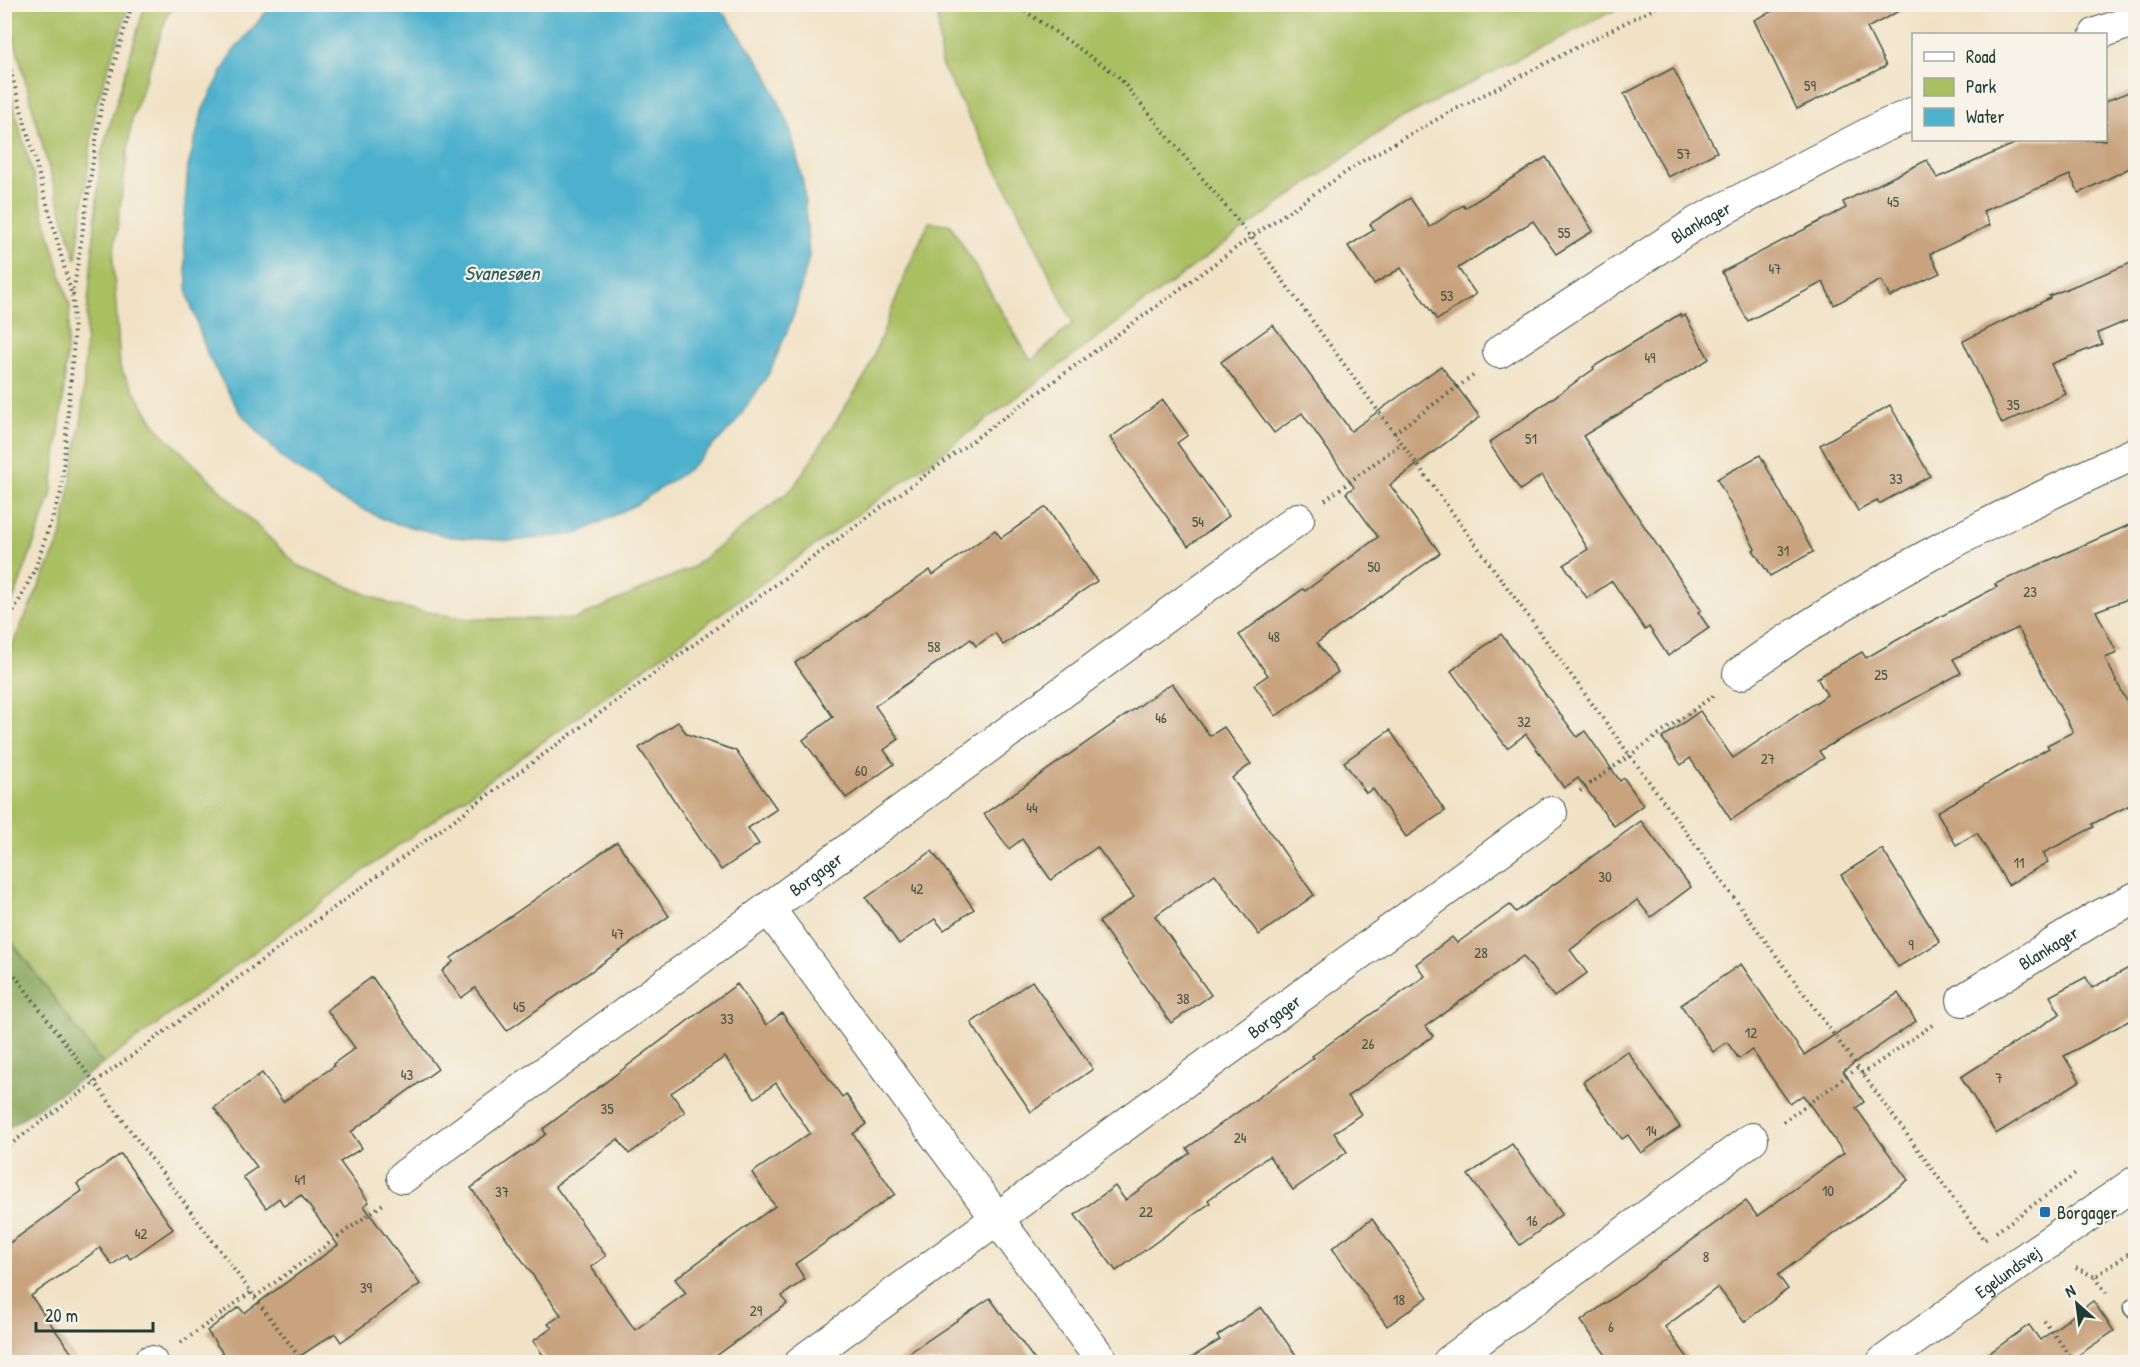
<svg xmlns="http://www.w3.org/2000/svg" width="2140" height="1367" viewBox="0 0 2140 1367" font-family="'Patrick Hand',sans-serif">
<rect width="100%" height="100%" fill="#f7f3e8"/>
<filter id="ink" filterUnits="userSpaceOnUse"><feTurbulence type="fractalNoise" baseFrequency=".0167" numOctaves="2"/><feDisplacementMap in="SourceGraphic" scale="12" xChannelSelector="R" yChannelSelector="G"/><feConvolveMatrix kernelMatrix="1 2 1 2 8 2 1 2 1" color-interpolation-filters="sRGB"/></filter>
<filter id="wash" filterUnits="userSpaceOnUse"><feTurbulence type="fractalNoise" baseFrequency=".008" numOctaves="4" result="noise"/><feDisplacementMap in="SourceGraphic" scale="24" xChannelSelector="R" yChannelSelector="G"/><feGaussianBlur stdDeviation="1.35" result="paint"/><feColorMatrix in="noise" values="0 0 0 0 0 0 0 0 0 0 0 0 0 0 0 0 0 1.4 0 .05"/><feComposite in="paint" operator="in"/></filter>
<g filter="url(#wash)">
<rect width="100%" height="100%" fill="#f1e2c6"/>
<!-- green -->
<g fill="#aabe62" stroke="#647e4b" stroke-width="1.5">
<polygon points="5,5 129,5 96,105 76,260 47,162"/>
<polygon points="145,5 178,5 168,13 132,119 113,259 120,368 158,429 297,565 395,606 468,619 575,619 693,567 793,488 867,373 909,265 929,222 950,224 1031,361 1073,323 1017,208 941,64 937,5 1625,5 1394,122 1221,246 882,497 380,859 103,1064 5,932 5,661 61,538 82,417 87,315 101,155"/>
<polygon points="4,72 70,307 63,399 51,496 15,596 5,616"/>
</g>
<!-- forest -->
<polygon fill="#87a558" stroke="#537146" stroke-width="1.5" points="4,932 103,1064 5,1130 4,1130"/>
<!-- water -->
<polygon fill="#4eb1cd" stroke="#367780" stroke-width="1.5" points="272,5 711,4 727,17 764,69 790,127 804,188 809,257 794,314 770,372 734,425 689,469 637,504 577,534 513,541 452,537 390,522 332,495 282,458 239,411 208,356 188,296 183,227 188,167 203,109 232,53"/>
<g id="blocks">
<!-- building -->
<g fill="#c8a37e" fill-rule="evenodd">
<polygon points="1787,4 1912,4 1867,28 1886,66 1797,109 1754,20"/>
<polygon points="1673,68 1717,152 1668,177 1624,94"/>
<polygon points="2136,89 2136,165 2079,193 2070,175 1983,211 1990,225 1930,254 1940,273 1890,297 1881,280 1834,305 1823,282 1748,321 1730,289 1722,272 1846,208 1843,202 1927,160 1937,178 2023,140 2106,140 2106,101"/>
<polygon points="1546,157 1593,231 1556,254 1533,221 1458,268 1476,294 1437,320 1401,268 1374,284 1348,246 1374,230 1370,224 1410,198 1430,227 1463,205 1465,208"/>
<polygon points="2136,261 2136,317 2098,333 2102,344 2051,364 2066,394 2002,424 1963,341 2050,298 2049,296"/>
<polygon points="1680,314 1681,317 1685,315 1709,359 1583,436 1701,610 1698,612 1709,628 1668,656 1649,627 1645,630 1612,581 1587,598 1564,565 1588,549 1542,475 1520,490 1489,443 1594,369 1593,367"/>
<polygon points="1273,325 1351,431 1441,366 1480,417 1390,485 1440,553 1317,643 1338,672 1276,716 1254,685 1268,675 1239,635 1303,589 1305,591 1378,537 1346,493 1354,487 1302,413 1274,433 1221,362"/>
<polygon points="1163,400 1188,435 1177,443 1229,516 1188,546 1110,438"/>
<polygon points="1890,405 1930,476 1879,504 1877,501 1858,511 1820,445"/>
<polygon points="1760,455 1813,552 1770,576 1753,550 1755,549 1717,479"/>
<polygon points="1046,507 1097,581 1003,645 995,633 976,646 971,639 875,706 899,739 884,750 894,764 846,798 803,740 833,717 795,663 930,570 933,575 995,530 1001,538"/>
<polygon points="2136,522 2136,596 2096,611 2117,653 2105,658 2136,720 2136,802 2092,824 2094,827 2043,853 2048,862 2008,885 1977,833 1956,845 1937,812 2049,748 2047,745 2073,732 2018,628 1953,659 1961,673 1819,751 1824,758 1731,820 1690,758 1681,765 1662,738 1700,711 1733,758 1827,695 1817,678 1862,652 1866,658 1911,632 1997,587 1995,584"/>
<polygon points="1501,634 1577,737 1585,731 1620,781 1624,778 1643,805 1614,826 1578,778 1564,788 1526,734 1507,748 1451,671"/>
<polygon points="1172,683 1210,736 1224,727 1251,764 1232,778 1314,895 1259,935 1215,874 1155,916 1211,995 1171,1023 1099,922 1134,897 1097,847 1051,880 1022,839 1009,849 984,814"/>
<polygon points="678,722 687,734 736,751 777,809 748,828 759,844 721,870 639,748"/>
<polygon points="1390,730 1445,811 1406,837 1373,789 1366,793 1344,762"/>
<polygon points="1641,821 1691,887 1651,917 1637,900 1570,950 1587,973 1554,997 1523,956 1426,1026 1433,1036 1348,1096 1361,1114 1334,1133 1347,1152 1293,1190 1269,1156 1208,1200 1210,1203 1116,1271 1075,1215 1115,1186 1125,1200 1190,1153 1187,1148 1314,1058 1312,1056 1425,976 1416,964 1452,937 1457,943 1510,905 1516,912"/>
<polygon points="617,842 669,916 507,1031 475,988 461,998 442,971 453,962 451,958"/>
<polygon points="1882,849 1940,942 1898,967 1841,875"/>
<polygon points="932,851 974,909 944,930 935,919 899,944 866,898"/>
<polygon points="1741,964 1804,1055 1898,993 1916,1021 1843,1071 1864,1102 1856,1108 1908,1180 1778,1275 1788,1289 1744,1322 1718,1287 1665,1327 1691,1362 1611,1362 1581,1321 1746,1201 1757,1216 1844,1153 1803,1095 1790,1104 1752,1050 1739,1059 1727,1042 1713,1052 1681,1005"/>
<polygon points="2136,964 2136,1017 2064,1056 2080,1081 1996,1134 1961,1077 2060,1014 2050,996 2086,977 2092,988"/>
<polygon points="372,977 438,1069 351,1132 362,1148 340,1162 369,1202 364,1206 420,1284 341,1342 335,1333 291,1362 229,1362 207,1331 239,1307 244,1313 338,1245 301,1195 284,1206 279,1198 266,1208 243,1177 257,1167 214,1108 262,1073 283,1102 334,1066 333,1064 355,1048 327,1010"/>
<polygon points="1032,981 1093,1069 1031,1112 971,1023"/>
<path d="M737,984L766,1025L782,1013L842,1097L846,1094L866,1124L853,1134L895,1194L795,1264L805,1279L782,1296L787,1304L708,1362H548L533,1341L552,1328L548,1324L561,1315L471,1188L546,1134L543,1129ZM725,1057L755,1098L776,1083L810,1133L752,1173L775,1206L675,1279L686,1293L635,1330L591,1267L606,1256L555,1186L618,1139L629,1154L685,1112L671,1093Z"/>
<polygon points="1627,1051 1680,1127 1641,1153 1628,1135 1622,1139 1583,1082"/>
<polygon points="1512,1144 1562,1214 1520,1245 1468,1175"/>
<polygon points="121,1154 173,1229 130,1259 127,1254 112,1265 100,1248 31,1296 78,1362 4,1362 4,1247 82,1191 77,1184"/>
<polygon points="1372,1219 1428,1297 1387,1326 1332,1248"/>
<polygon points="990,1298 1036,1362 896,1362"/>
<polygon points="2093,1301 2114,1331 2068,1362 1977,1362 2029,1325 2040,1340"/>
<polygon points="1261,1307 1301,1362 1184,1362 1220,1340 1217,1336"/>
</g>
</g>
</g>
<g filter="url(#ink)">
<use href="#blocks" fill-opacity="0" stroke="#3e564a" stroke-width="1.5"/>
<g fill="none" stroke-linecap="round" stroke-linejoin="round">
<!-- lane casing -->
<g stroke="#3e564a" stroke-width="19">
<polyline id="lane" points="2136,1305 2132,1308 2136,1312"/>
</g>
<!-- street casing -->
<g stroke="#3e564a" stroke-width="34">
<g id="street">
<polyline points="2096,34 2136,20"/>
<path id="s1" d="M1499,352L1698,222L1880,128L1914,113"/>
<path d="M1739,674C1859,586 2000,515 2136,453"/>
<polyline points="768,908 1103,1362"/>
<path id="s2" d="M1963,1000L2096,918L2136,898"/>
<path id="s3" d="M403,1177L1298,519"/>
<polyline points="149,1362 151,1362"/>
<path id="s4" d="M801,1362L1551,813"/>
<polyline points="1449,1362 1752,1139"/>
<path id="s5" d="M1883,1362L2019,1263L2136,1182"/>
</g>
</g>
<!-- path -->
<g stroke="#3e564a" stroke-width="4" stroke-dasharray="1.5 4.5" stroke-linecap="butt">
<polyline points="1015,4 1117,75 1251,237 1984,1240 1987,1238"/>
<polyline points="4,47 73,299 74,342 61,492 35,569 4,631"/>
<polyline points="73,295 101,107 132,4"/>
<polyline points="1394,433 1474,375"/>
<polyline points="1325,500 1402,443"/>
<polyline points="1580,791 1713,696"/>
<polyline points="4,961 303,1362"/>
<polyline points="1862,1074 1935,1023"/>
<polyline points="1783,1122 1858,1068"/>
<polyline points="4,1149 1251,237 1364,160 1452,111 1662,4"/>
<polyline points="1996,1232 2077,1173"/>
<polyline points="2076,1268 2095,1277 2136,1248"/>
<polyline points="2095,1277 2107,1294"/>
<polyline points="255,1297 383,1204"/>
<polyline points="2044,1321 2075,1362"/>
<polyline points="181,1343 251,1292"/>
</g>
<!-- lane -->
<use href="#lane" stroke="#fff" stroke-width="16"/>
<!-- street -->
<use href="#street" stroke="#fff" stroke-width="32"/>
</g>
</g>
<!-- markers -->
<rect fill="#1f6fb2" stroke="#f7f3e8" stroke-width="2" x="2039" y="1206" width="12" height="12" rx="3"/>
<g text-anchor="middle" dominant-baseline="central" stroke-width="4.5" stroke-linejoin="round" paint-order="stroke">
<!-- number labels -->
<g font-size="15" fill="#495646">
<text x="1810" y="85">59</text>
<text x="1684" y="153">57</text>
<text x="1893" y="201">45</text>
<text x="1564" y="232">55</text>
<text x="1775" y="268">47</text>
<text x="1447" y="295">53</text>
<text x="1650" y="357">49</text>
<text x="2013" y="404">35</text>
<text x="1531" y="438">51</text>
<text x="1896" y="478">33</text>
<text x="1198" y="521">54</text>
<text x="1783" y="550">31</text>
<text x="1374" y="566">50</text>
<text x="2030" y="591">23</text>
<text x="1274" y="636">48</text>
<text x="934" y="646">58</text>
<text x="1881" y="674">25</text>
<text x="1161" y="717">46</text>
<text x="1524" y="721">32</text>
<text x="1768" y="758">27</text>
<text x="861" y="770">60</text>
<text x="1032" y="807">44</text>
<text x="2019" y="862">11</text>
<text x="1605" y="876">30</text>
<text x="917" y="888">42</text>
<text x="618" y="933">47</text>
<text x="1911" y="944">9</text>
<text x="1481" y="952">28</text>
<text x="1183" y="998">38</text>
<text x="519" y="1006">45</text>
<text x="727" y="1018">33</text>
<text x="1751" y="1032">12</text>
<text x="1368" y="1043">26</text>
<text x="407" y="1074">43</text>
<text x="1999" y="1077">7</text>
<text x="607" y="1108">35</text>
<text x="1651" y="1130">14</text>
<text x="1240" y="1137">24</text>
<text x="300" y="1179">41</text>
<text x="1828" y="1190">10</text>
<text x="502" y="1191">37</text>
<text x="1146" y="1211">22</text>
<text x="1532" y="1220">16</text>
<text x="141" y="1233">42</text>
<text x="1706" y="1256">8</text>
<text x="366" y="1287">39</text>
<text x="1399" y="1299">18</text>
<text x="756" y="1310">29</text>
<text x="1611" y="1326">6</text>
</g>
<!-- street labels -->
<g font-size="18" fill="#1f3d34" stroke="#f7f3e8">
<text stroke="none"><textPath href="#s1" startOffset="240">Blankager</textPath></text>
<text stroke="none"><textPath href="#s3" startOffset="512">Borgager</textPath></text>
<text stroke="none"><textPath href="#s2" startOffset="100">Blankager</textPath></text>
<text stroke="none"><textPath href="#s4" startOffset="586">Borgager</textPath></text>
<text stroke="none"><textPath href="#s5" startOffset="154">Egelundsvej</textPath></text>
</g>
<!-- poi labels -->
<g font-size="18" fill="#1f3d34" stroke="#f7f3e8" text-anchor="start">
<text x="2057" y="1212">Borgager</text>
</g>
<!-- water labels -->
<g font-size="20" font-style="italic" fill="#2b5a5a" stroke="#f7f3e8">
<text x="502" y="272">Svanesøen</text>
</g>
</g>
<!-- margin -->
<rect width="2140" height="1367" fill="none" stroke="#f7f3e8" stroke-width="24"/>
<!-- legend -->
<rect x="1912" y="33" width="195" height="108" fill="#f7f3e8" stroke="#a1aaa0" stroke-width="1.5"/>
<rect x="1924" y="52" width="30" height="9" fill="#ffffff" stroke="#a1aaa0" stroke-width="1.5"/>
<text x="1966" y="63" font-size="18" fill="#1f3d34">Road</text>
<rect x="1924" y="78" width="30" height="18" fill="#aabe62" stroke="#a1aaa0" stroke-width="1.5"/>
<text x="1966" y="93" font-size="18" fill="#1f3d34">Park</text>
<rect x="1924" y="108" width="30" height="18" fill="#4eb1cd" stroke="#a1aaa0" stroke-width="1.5"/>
<text x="1966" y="123" font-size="18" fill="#1f3d34">Water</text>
<!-- north arrow -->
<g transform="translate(2077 1304) rotate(332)" stroke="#f7f3e8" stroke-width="4.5" paint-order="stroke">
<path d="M0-4.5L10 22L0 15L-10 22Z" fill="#1f3d34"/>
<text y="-9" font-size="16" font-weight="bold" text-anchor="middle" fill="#1f3d34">N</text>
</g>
<!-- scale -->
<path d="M36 1322v9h117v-9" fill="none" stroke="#1f3d34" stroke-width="3"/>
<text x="45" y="1322" font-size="18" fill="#1f3d34" stroke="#f7f3e8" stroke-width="4.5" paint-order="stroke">20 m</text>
</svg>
